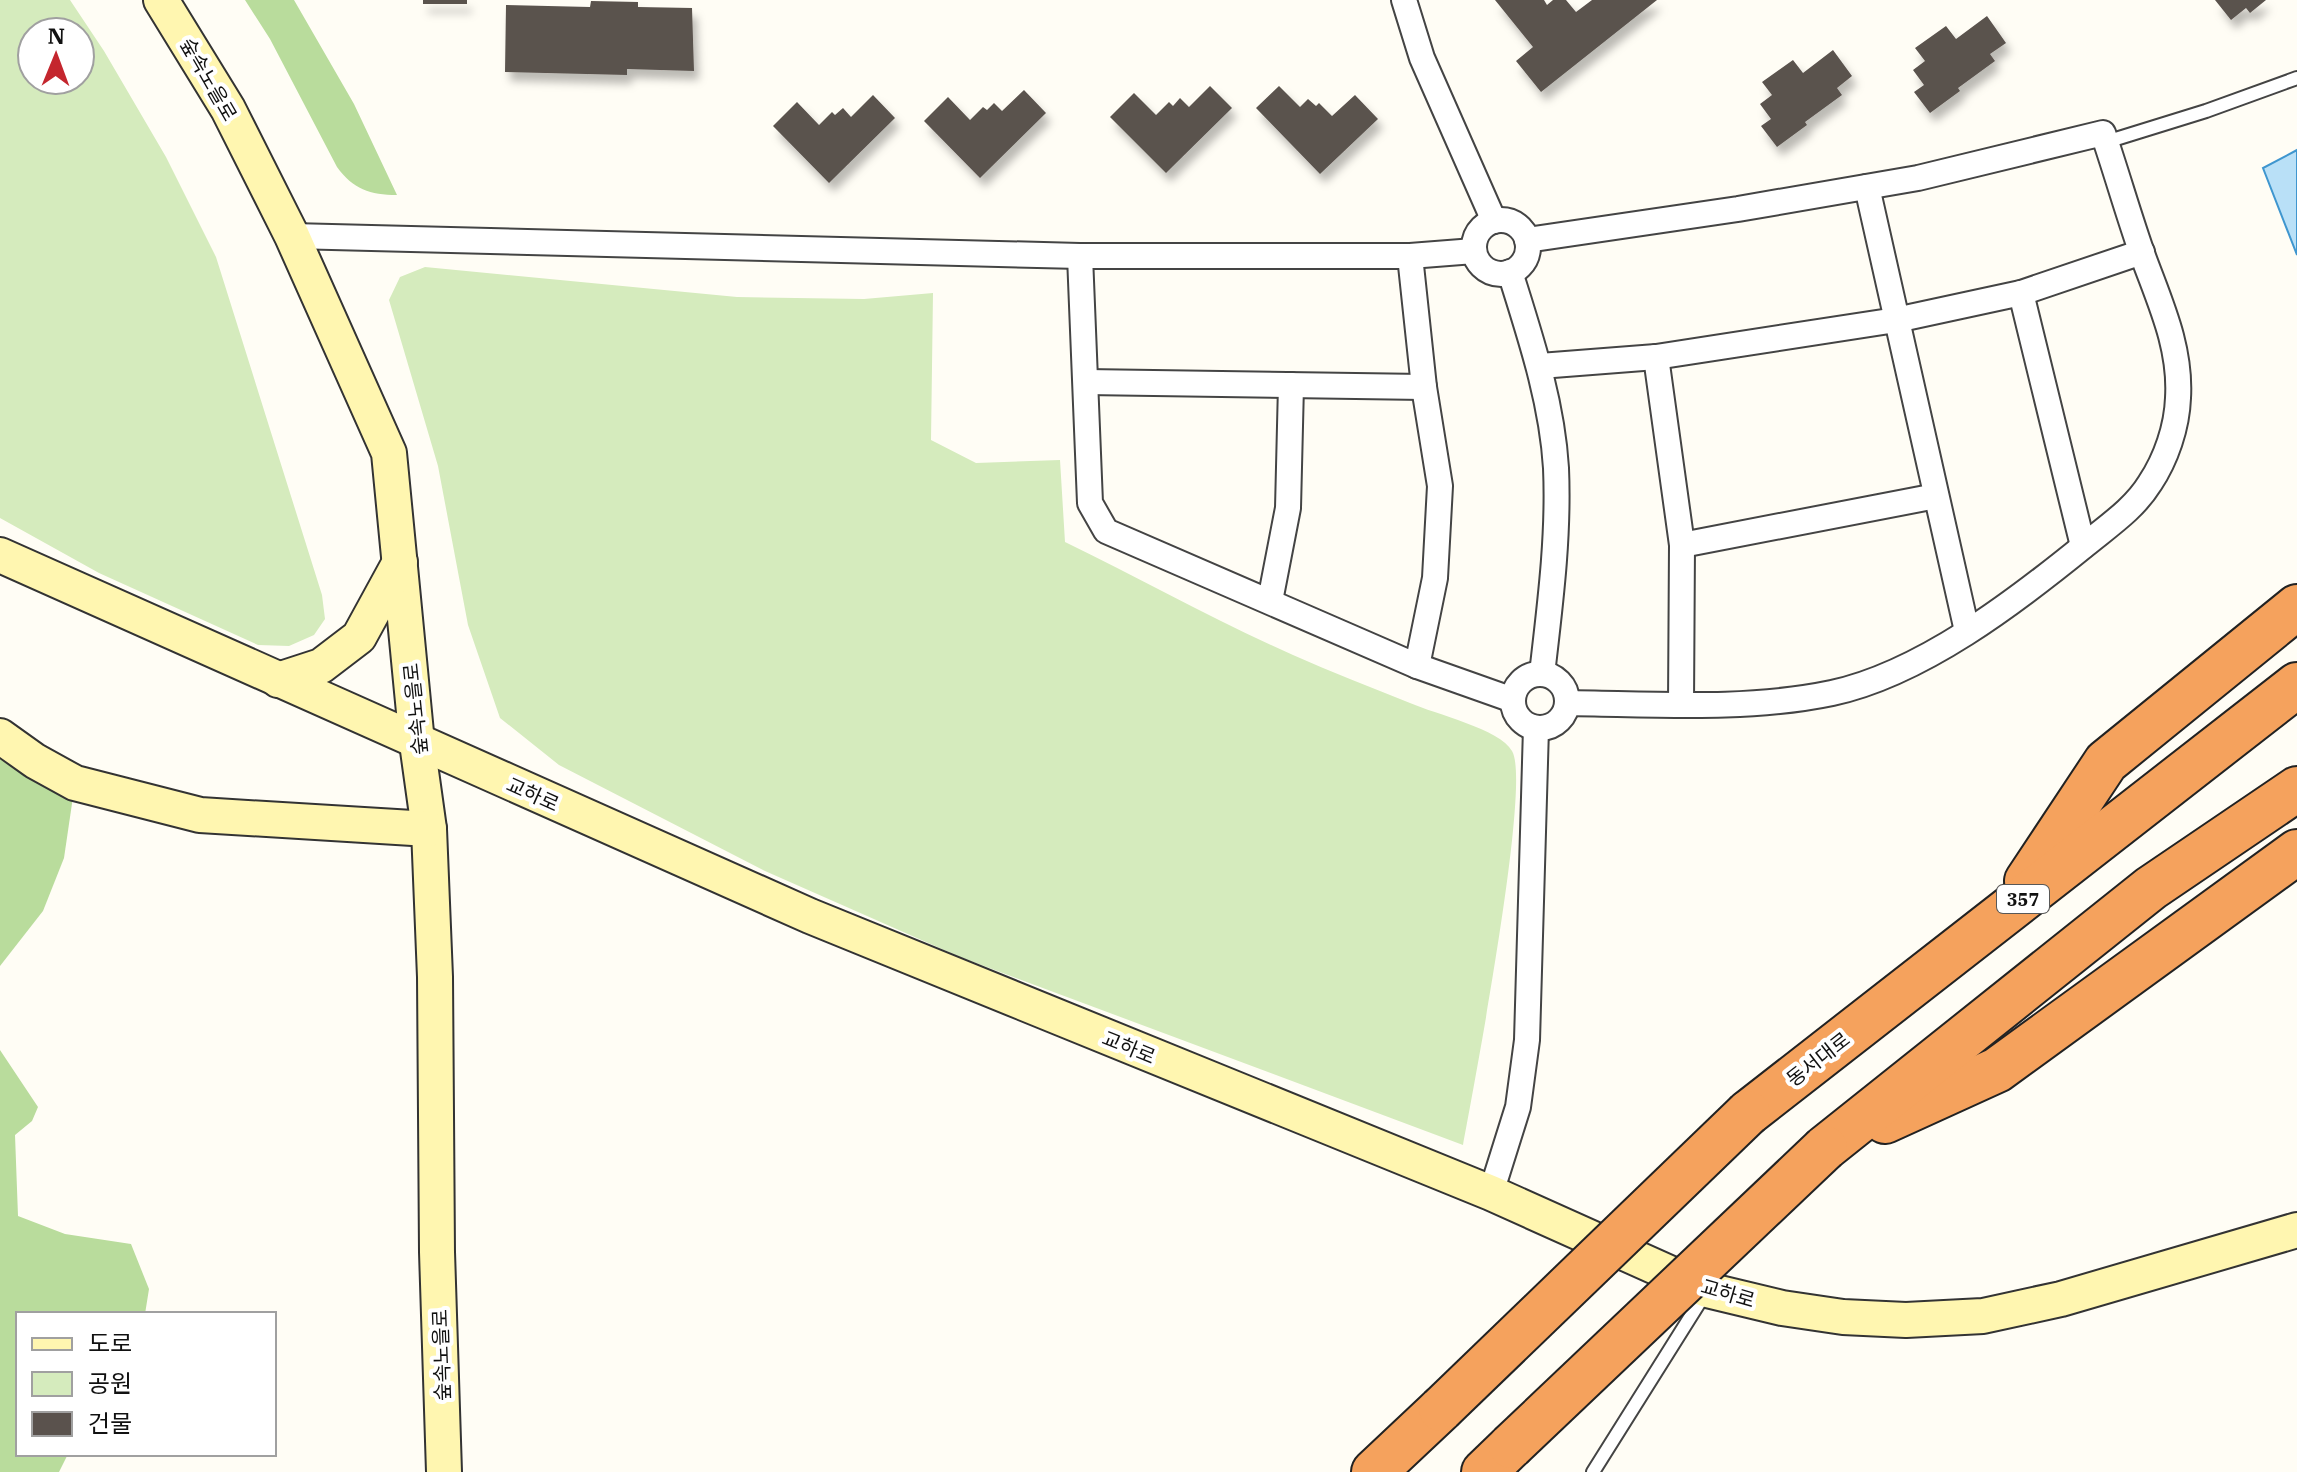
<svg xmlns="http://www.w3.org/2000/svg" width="2297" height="1472" viewBox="0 0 2297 1472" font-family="'IBM Plex Serif','Noto Sans KR',serif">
<defs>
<filter id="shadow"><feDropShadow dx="5" dy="9" stdDeviation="4" flood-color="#0004"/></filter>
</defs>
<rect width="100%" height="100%" fill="#fffdf5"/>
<!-- green -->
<g fill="#d5ebbd" fill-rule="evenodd">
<path d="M0,0H70L104,51L166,157L216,257L322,595L325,619L314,635L289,646L258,645L99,573L0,518ZM32,32H80V80H32Z"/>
<path d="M425,267L737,297L864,299L933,293L931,440L976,463L1060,460L1065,542C1141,579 1216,621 1293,655C1331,672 1371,687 1410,703C1435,714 1500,729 1512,751C1532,783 1473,1090 1463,1145L960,957L765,871L559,765L500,718L468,625L438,466L389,300L400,277Z"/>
</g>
<!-- forest -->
<g fill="#b9dc9c">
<path d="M245,0H294L354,104L397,195C370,195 353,189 337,167L270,39Z"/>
<polygon points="0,736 75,783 64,858 43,911 0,966"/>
<polygon points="0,1050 38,1107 32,1121 15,1135 18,1216 65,1234 131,1244 149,1289 145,1314 18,1314 18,1454 68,1454 59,1472 0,1472"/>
</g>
<!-- water -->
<polygon fill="#b9e0f7" stroke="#3f96cf" stroke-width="2" points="2297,150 2297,255 2263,168"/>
<!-- building -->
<g fill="#5a524d" filter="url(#shadow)">
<rect x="423" y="0" width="44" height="4"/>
<polygon points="1495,0 1544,0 1547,5 1553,0 1566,0 1576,12 1592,0 1657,0 1541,92 1516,61 1533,47"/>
<polygon points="2215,0 2266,0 2250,13 2246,8 2231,20"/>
<polygon points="591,1 638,2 638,7 692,8 694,71 627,69 627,75 505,72 506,5 590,7"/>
<polygon points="1987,16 2006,43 1990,54 1995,61 1958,88 1960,91 1930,113 1914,92 1924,85 1913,70 1925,61 1915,48 1946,26 1956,39"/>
<polygon points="1833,50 1852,76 1837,88 1842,95 1805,122 1807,125 1777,147 1761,126 1771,119 1760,104 1772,95 1762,82 1793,60 1803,73"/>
<polygon points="1210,86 1232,108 1166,173 1110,117 1134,93 1156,115 1169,102 1173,106 1180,98 1189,107"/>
<polygon points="1279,86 1300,107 1308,99 1316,106 1319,103 1332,116 1355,95 1378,119 1320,174 1256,108"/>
<polygon points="1024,90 1046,113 980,178 924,121 948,97 970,120 983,107 987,110 994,103 1002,111"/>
<polygon points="873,95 895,118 829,183 773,126 797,102 819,125 832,112 835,115 843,108 851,117"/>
</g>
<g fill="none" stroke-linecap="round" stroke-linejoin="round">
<!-- lane casing -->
<g stroke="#444" stroke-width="16">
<g id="lane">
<polyline points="2106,142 2206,111 2297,78"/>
<polyline points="1593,1472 1706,1292"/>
</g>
</g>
<!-- street casing -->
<g stroke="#444" stroke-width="28">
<g id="street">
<polyline points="1404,0 1422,58 1494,221"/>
<polyline points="1867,187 1967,631"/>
<circle cx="1501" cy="247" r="27"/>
<polyline points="292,236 1080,256 1410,256 1474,251"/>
<path d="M1527,240L1738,209L1918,178L2103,133C2117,174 2129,217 2144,259C2161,305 2181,348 2178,398C2177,427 2166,459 2150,483C2134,509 2108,526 2085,545C2015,602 1921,674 1832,693C1746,711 1654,704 1567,703"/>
<polyline points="1080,256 1090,503 1106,531 1417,666 1513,700"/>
<polyline points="1410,256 1424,387 1440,486 1435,578 1417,666"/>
<path d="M1510,272C1530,336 1552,401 1556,468C1559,537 1550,605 1542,674"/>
<polyline points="2021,293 2083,546"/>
<polyline points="1656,357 1682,545 1681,704"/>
<polyline points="1540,366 1656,357 1896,320 2021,293 2142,252"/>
<polyline points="1086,382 1424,387"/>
<polyline points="1682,545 1936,496"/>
<polyline points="1270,601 1288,508 1291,385"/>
<circle cx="1540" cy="701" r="27"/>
<polyline points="1491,1193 1518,1107 1527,1040 1536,728"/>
</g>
</g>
<!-- secondary casing -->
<g stroke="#333" stroke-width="38">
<g id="secondary">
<polyline points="161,0 228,109 292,236 389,453 417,743 429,829 435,977 437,1252 444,1472"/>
<polyline points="0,555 810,916 1491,1193 1707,1290 1782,1308 1843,1317 1906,1320 1983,1316 2061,1299 2297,1230"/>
<polyline points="278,680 321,666 359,637 400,562"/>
<polyline points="0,736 35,761 75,783 200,815 429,829"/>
</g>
</g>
<!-- highway casing -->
<g stroke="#222" stroke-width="48">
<g id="highway">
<polyline points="2027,881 2106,762 2297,607"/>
<polyline points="1748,1113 2297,685"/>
<polyline points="1885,1121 1997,1070 2297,852"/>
<polyline points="1825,1148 2151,888 2297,789"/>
<polyline points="1374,1472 1441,1409"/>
<polyline points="1484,1472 1511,1446"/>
</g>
</g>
<!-- lane -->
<use href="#lane" stroke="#fff" stroke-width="12"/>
<!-- street -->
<use href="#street" stroke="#fff" stroke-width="24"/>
<!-- secondary -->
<use href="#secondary" stroke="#fff6b0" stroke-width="34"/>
<!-- highway -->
<use href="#highway" stroke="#f5a25d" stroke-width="44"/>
<!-- highway-bridge casing -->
<g stroke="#222" stroke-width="48" stroke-linecap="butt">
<g id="highway-bridge">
<polyline points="1441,1409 1748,1113"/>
<polyline points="1511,1446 1825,1148"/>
</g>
</g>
<!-- highway-bridge -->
<use href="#highway-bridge" stroke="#f5a25d" stroke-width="44"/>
</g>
<g text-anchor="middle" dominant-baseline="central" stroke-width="8" stroke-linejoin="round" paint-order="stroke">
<!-- shield labels -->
<rect fill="#fff" stroke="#585858" stroke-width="2" x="1997" y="885" width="52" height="28" rx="6"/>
<g font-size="18" font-weight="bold" fill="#111">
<text x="2023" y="899">357</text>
</g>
<!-- street labels -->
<g font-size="20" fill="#111" stroke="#fff">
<text transform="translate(209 79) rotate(60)">숲속노을로</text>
<text transform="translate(415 709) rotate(-96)">숲속노을로</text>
<text transform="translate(533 794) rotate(24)">교하로</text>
<text transform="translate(1129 1047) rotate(22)">교하로</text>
<text transform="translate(1818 1059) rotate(-38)">동서대로</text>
<text transform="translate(1728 1293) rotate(16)">교하로</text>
<text transform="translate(441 1355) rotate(-92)">숲속노을로</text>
</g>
</g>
<!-- legend -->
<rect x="16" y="1312" width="260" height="144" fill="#ffffff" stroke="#a0a0a0" stroke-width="2"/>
<rect x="32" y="1338" width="40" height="12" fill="#fff6b0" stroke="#a0a0a0" stroke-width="2"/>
<text x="88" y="1352" font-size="24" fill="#111111">도로</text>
<rect x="32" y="1372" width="40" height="24" fill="#d5ebbd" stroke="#a0a0a0" stroke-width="2"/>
<text x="88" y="1392" font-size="24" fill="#111111">공원</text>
<rect x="32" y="1412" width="40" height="24" fill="#5a524d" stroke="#a0a0a0" stroke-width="2"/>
<text x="88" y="1432" font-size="24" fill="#111111">건물</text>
<!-- north arrow -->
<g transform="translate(56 56) rotate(1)"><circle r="38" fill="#ffffff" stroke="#a0a0a0" stroke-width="2"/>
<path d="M0-6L14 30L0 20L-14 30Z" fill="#c4262e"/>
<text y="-12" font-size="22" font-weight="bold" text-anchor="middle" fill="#111111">N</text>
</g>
</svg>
